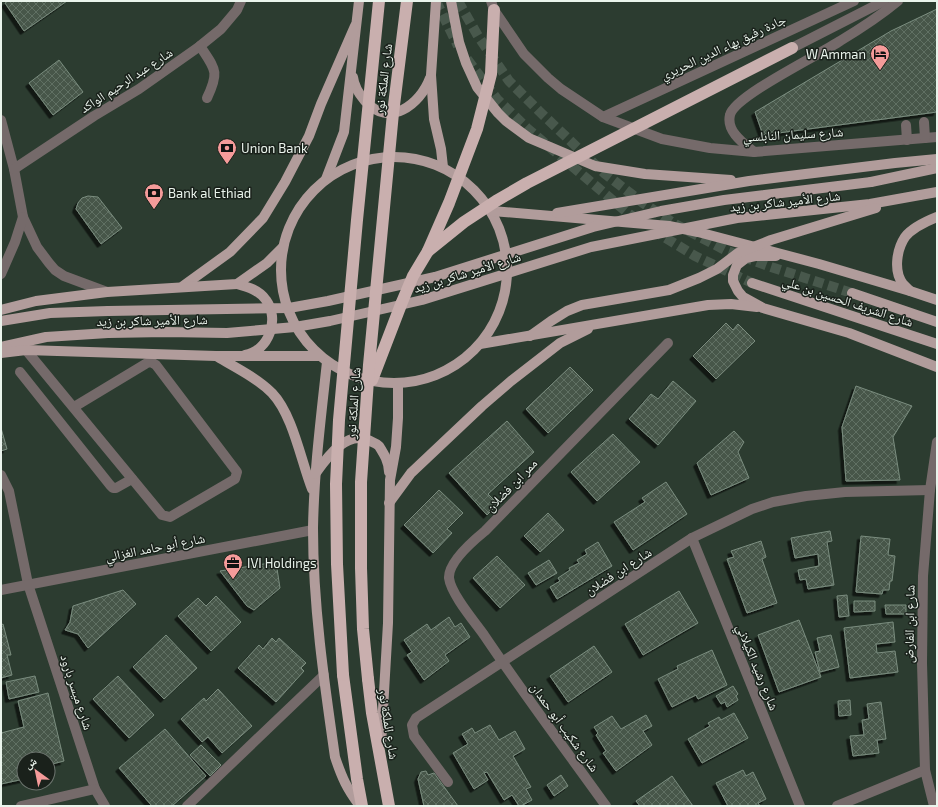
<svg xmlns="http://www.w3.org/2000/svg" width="938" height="807" viewBox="0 0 938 807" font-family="'Exo 2','Noto Naskh Arabic',sans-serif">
<defs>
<pattern id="building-cross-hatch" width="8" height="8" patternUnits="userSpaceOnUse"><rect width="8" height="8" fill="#46574a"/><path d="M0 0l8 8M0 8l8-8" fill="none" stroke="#617064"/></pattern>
<filter id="shadow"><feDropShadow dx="-3.5" dy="3.5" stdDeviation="0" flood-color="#0009"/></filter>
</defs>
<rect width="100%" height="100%" fill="#2c3c30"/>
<!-- building -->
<g fill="url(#building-cross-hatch)" stroke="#7b8d7f" filter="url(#shadow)">
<polygon points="8,1 67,1 24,31 5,3"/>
<polygon points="937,9 937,112 763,135 755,112 891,31"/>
<polygon points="59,60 83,92 53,115 29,83"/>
<polygon points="88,196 98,197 122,228 101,244 76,209 78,203 82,198"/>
<polygon points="726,323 733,330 738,324 755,341 716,379 693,356"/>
<polygon points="570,367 593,390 548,433 526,409"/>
<polygon points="673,381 696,401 658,445 629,419 651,394 658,399"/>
<polygon points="856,386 912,406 893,437 900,480 846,481 842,427"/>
<polygon points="507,421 534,452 488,494 498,504 487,515 449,473"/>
<polygon points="1,428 7,449 1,451"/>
<polygon points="734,431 744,442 738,452 749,478 711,495 697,463"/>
<polygon points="613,434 640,462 597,501 571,472"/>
<polygon points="666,482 687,514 633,550 614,522 645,502 642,498"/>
<polygon points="439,490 463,513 447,529 452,533 433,553 404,525"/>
<polygon points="548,513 564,530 540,552 524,536"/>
<polygon points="830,531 832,541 827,542 834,585 808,589 806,579 800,580 798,570 819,566 818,554 795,558 791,538"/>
<polygon points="861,536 890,539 888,555 895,556 892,581 890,581 889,590 883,590 882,594 856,592"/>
<polygon points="761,541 766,557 762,559 777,603 747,613 727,559 734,557 731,551"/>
<polygon points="598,542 612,566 557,599 550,587 560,581 558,578 570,570 569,568 579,563 577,560 587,554 585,550"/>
<polygon points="497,556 525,585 500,608 473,578"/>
<polygon points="549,560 557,573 536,585 528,573"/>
<polygon points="276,562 280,588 254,610 247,606 220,571"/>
<polygon points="123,590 136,604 88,648 78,634 65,630 70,622 73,606"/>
<polygon points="679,591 698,623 643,655 625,624"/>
<polygon points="847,595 849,616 839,617 837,596"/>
<polygon points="216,596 241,622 211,651 178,616 198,598 206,606"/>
<polygon points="854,601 875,601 875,611 854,612"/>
<polygon points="885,605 906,605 906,614 886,614"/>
<polygon points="449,617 455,627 461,623 470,637 445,655 449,661 424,680 407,655 412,652 404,640 427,624 431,630"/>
<polygon points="799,620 821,677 779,692 758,635"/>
<polygon points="893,622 895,642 876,644 877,653 895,651 898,672 850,678 844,628"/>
<polygon points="3,624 11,655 7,655 12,675 1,678 1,625"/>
<polygon points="166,635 197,668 164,699 133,667"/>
<polygon points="831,635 839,667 820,672 815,652 820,651 817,638"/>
<polygon points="272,638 276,642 279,638 306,663 301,668 304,671 276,702 238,668 259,645 263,649"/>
<polygon points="594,646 612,672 568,702 550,676"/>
<polygon points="712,650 727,685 698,699 696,695 672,707 658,679 678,669 677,666"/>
<polygon points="35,676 39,692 9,699 6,682"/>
<polygon points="118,676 154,715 129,738 93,699"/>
<polygon points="733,686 738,694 736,696 738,700 727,707 725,702 721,704 716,696"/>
<polygon points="218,689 252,726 222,753 208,737 202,742 181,719 204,698 206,701"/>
<polygon points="48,693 64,761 48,765 48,759 24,759 24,779 1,784 1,733 24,727 18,701"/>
<polygon points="850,700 851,715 839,716 838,701"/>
<polygon points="881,702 886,739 877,740 879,753 853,756 850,736 864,735 862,720 869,719 867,704"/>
<polygon points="734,713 748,738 702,763 688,739 710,726 708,723 719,717 721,720"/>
<polygon points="646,715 652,726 643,731 652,745 616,771 603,753 606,751 596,735 598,733 594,727 612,716 621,729"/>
<polygon points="490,725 499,740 515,731 525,749 513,756 531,787 526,789 532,800 521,806 519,806 512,795 504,800 487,772 484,773 488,780 474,789 453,753 468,744 462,734 472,728 475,733"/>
<polygon points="165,729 206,776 172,806 152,806 119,768"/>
<polygon points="201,745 221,765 210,776 190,755"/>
<polygon points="743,770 746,776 753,772 766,799 758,803 760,806 728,806 716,783"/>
<polygon points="426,771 428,775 434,773 458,806 424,806 418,779 421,772"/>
<polygon points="561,775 568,786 554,796 547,785"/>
<polygon points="672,776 693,806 640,806 636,801"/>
</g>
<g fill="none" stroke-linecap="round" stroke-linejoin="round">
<!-- major-tunnel -->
<g stroke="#48584c" stroke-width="10" stroke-dasharray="10 5" stroke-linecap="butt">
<polyline points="436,1 458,46"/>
<polyline points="458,1 478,36 509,81 539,111 604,173 643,203 675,224 725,250 768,266 852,293"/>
<polyline points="467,59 497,99 528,129 629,214 640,221"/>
<polyline points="653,230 695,256 752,283"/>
</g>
<!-- minor -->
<g stroke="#756a6a" stroke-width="10">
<polyline points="491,1 494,10 524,54 548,78 561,89 603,117 662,139 710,148 754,152 937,137"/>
<path d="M200,46C215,69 220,71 207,98"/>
<polyline points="792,48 884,1"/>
<polyline points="603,117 854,1"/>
<polyline points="1,120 14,169 23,217 37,247 49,263 55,270 64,276 107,292"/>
<polyline points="924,122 925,138"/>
<polyline points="906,125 907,140"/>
<path d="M754,152C743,143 726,131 730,115C734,96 821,54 840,41C860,29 880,16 898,1"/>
<polyline points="14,169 94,116 139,89 200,46 221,29 237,10 241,1"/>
<polyline points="1,274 15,242 23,217"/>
<polyline points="26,350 162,515 170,517 235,479 237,472 156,365 151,362 147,363 74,407"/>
<polyline points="20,372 110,485 113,488 116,488 132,479"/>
<polyline points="1,475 9,491 28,584 95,789 105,806"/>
<polyline points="692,538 800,806"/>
<polyline points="1,590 313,530"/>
<polyline points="448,782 414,736 412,725 416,718 692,538 752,509 773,502 806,496 845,492 930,490"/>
<polyline points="21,806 95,789"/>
<polyline points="187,806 324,675"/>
<path d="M606,806C565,749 523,693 484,635C474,621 451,594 449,578C448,562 474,540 485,531L668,343"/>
<polyline points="837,806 925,770"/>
<polyline points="934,806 925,770 922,663 923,576 930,490 937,442"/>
</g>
<!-- major -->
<g stroke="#b19c9b" stroke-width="10">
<polyline points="436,1 431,75 434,119 441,149 443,167"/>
<polyline points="451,1 459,42 466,63 477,87 498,113 506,121 529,138 595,166 645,174 731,180"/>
<path d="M353,77C354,87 359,94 365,101C389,128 420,105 430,78"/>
<circle cx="394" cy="270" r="113"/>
<polyline points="326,179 344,132 359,1"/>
<polyline points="871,182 937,168"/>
<polyline points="920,195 937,192"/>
<polyline points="492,211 669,226 698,232 819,264 910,291 937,300"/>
<polyline points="557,213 749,181 895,163 937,159"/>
<polyline points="776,256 755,256 746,258 737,265 733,275 733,281 738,291 743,297 763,308 849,333 937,367"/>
<polyline points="752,283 937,344"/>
<path d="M237,284C248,287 259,290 266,300C280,319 269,351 245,355"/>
<polyline points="183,286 230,252 263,218 285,182 309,136 321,104 355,26"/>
<path d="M910,291C908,289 905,286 903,284C893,271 897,249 905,237C912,228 927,221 937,217"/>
<polyline points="852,293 937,322"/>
<polyline points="1,310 36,301 107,292 237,284 267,263 283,247"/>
<polyline points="1,321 50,313 108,311"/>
<polyline points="480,344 708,305 731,304 757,307"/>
<polyline points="1,347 46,337 108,333"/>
<polyline points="1,353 26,350 216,356 320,356"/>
<path d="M216,356C235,367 257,378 272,393C293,415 301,461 312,489"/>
<path d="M327,362C321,417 314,472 313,528C313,605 324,681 335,757C342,778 347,789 360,806"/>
<path d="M315,474C326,459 346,430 368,440C372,442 376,443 379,446C384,454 389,462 389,472"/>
<polyline points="389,503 411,473 482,406 511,381 560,343 588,329"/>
<polyline points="381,744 388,623 390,480 396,447 398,418 398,383"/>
</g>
<!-- highway -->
<g stroke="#c9afae" stroke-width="12">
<polyline points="343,675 357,779 362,806"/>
<polyline points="368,679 372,713 389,806"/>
</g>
<!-- major-bridge -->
<g stroke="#b19c9b" stroke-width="10">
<polyline points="108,311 289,308 328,301 435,277 593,227 661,211 724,200 871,182"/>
<polyline points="108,333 166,332 227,333 295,327 330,321 422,300 591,247 737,218 870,204 920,195"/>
<polyline points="530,336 551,321 567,311 582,305 669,290 699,278 717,269 738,253 771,240 876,208"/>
</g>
<!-- highway-bridge -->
<g stroke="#c9afae" stroke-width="12">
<polyline points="428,251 464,222 496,201 527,183 792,48"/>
<polyline points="372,380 402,302 413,276 428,251 449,203 477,129 491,74 494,10"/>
<polyline points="343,675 337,564 336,484 339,420 357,220 379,1"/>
<polyline points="368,679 363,629 361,568 361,482 369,365 393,113 407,1"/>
</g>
</g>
<!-- icons -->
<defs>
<g id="hotel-pin" transform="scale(1)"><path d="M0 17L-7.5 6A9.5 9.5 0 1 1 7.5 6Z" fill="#f59b9a" stroke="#1a211b"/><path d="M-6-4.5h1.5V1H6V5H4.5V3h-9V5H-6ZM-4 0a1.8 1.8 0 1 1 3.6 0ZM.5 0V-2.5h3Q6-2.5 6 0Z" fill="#111"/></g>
<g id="bank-pin" transform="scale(1)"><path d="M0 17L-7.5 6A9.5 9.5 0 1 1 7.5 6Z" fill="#f59b9a" stroke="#1a211b"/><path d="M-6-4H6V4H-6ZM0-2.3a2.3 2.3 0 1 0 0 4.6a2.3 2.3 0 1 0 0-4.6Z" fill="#111"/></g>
<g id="office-pin" transform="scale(1)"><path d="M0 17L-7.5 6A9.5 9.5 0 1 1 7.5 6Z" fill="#f59b9a" stroke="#1a211b"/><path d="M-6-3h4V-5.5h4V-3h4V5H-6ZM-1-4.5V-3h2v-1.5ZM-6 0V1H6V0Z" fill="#111"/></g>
</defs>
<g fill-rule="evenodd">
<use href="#hotel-pin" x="880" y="54"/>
<use href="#bank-pin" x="227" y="148"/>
<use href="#bank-pin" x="154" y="193"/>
<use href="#office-pin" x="233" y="563"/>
</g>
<g text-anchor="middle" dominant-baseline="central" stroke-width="3" stroke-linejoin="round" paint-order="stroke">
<!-- street labels -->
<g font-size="13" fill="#eaf4ec" stroke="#1a211b">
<text transform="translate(723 47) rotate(-25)">جادة رفيق بهاء الدين الحريري</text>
<text transform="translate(383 79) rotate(-83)">شارع الملكة نور</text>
<text transform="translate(126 80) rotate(-33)">شارع عبد الرحيم الواكد</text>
<text transform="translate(793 134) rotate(-3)">شارع سليمان النابلسي</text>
<text transform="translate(785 201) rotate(-6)">شارع الأمير شاكر بن زيد</text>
<text transform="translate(467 272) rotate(-17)">شارع الأمير شاكر بن زيد</text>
<text transform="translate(848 301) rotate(18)">شارع الشريف الحسين بن علي</text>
<text transform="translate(152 320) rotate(-1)">شارع الأمير شاكر بن زيد</text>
<text transform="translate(353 403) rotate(-86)">شارع الملكة نور</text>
<text transform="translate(511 485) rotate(-46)">ممر ابن فضلان</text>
<text transform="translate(155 547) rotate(-11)">شارع أبو حامد الغزالي</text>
<text transform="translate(618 571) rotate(-33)">شارع ابن فضلان</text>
<text transform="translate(909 624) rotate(-89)">شارع ابن الفارض</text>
<text transform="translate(758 667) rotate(68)">شارع رشيد الكيلاني</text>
<text transform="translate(77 692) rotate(72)">شارع ميسر بارود</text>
<text transform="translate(389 724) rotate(81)">شارع الملكة نور</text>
<text transform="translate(565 727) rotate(54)">شارع شكيب أبو حمدان</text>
</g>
<!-- poi labels -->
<g font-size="13" fill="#eaf4ec" stroke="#1a211b" text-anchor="start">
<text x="866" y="54" text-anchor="end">W Amman</text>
<text x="241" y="148">Union Bank</text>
<text x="168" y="193">Bank al Ethiad</text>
<text x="247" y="563">IVI Holdings</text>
</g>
</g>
<!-- border -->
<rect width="938" height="807" fill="none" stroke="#eaf4ec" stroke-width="4"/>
<!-- north arrow -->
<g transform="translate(36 771) rotate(327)"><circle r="19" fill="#1a211b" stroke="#6d756f"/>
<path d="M0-3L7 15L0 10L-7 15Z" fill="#f59b9a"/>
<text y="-6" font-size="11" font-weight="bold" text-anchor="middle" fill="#eaf4ec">ش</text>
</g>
</svg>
